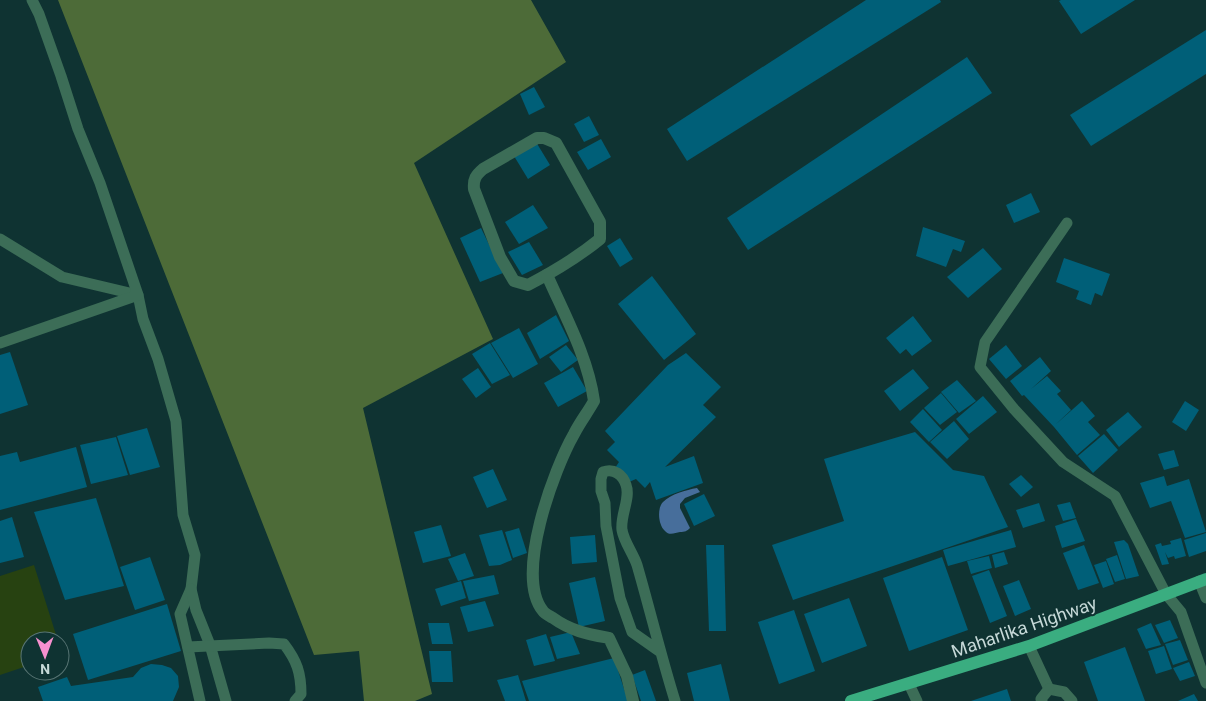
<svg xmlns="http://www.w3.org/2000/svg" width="1206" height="701" viewBox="0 0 1206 701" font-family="Roboto,sans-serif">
<rect width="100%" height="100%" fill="#0f3332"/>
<!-- green -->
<polygon fill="#274211" points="34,565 58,641 30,641 30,665 0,675 0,576"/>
<!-- forest -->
<polygon fill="#4d6b38" points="58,0 531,0 566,62 414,163 493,339 363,408 432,694 415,701 364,701 359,651 314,655"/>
<!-- water -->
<path fill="#476e9b" d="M697,488L700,492L685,498L680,504V508L690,528C687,531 685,532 680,532C675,533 669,536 665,531C658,525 657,508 663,502C671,494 686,490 697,488Z"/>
<!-- building -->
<g fill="#005f78">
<polygon points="866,0 940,0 941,2 687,161 667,129"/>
<polygon points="1061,0 1135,0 1081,34 1059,1"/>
<polygon points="1206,30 1206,74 1091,146 1070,115"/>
<polygon points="967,57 992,93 748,250 727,218"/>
<polygon points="534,87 545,107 529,115 520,94"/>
<polygon points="589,116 599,135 584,142 574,124"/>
<polygon points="601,139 611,157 588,170 577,152"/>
<polygon points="536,142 550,165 528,179 514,156"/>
<polygon points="1031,193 1040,212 1014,223 1006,205"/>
<polygon points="533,205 548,228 519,244 505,222"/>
<polygon points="923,227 965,241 961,252 953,249 946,267 916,256"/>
<polygon points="481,228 503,273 480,282 460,238"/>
<polygon points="620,238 633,259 620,267 607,246"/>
<polygon points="529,242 543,265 522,275 508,252"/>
<polygon points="983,248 1002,269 968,298 947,277"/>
<polygon points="1064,258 1110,274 1102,296 1095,293 1091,305 1076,299 1079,291 1056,282"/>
<polygon points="652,276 696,334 664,360 618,304"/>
<polygon points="556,315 569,341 540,359 527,333"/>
<polygon points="913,316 932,341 912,356 906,349 900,354 886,338"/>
<polygon points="519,328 538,364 513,378 491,343"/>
<polygon points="490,343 510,375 492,384 472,354"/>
<polygon points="566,345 578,360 561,372 549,357"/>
<polygon points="1006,345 1022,366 1006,379 989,359"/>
<polygon points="10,352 28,405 0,414 0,355"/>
<polygon points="686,353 721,387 703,405 716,417 665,467 694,456 703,483 656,500 650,482 645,488 636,479 629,482 615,468 619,462 607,450 615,442 605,431 668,365"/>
<polygon points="1040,357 1051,371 1031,389 1047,376 1061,391 1057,394 1071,410 1055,425 1082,401 1095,416 1088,422 1100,435 1077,455 1054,427 1024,395 1022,396 1010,381"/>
<polygon points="573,367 587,391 558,407 544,383"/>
<polygon points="478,368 491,387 476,398 462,379"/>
<polygon points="913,369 929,388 900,411 884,391"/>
<polygon points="957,380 976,401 959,413 941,392"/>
<polygon points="941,393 957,412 940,425 924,408"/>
<polygon points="983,396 997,412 969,434 956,419"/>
<polygon points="1185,401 1199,410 1186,431 1172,422"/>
<polygon points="923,409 942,430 929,442 910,422"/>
<polygon points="1128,412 1142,427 1119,447 1106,430"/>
<polygon points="954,421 969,439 947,459 930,442"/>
<polygon points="147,428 160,467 130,475 117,436"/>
<polygon points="915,432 953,470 984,476 1008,527 793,600 772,545 844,521 824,459"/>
<polygon points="1104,434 1118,450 1093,473 1078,456"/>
<polygon points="116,437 128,475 91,484 80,445"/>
<polygon points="76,447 87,487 0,510 0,456 17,452 20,462"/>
<polygon points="1174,450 1179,466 1164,470 1158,454"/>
<polygon points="493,469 507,500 487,508 473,477"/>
<polygon points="1021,475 1033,487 1021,497 1009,484"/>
<polygon points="1164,476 1167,486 1189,479 1206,532 1185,538 1171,501 1150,508 1140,483"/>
<polygon points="704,494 715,516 694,526 684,504"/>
<polygon points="96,498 124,586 65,600 34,512"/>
<polygon points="1070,502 1076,518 1063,521 1057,505"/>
<polygon points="1039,503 1045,521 1023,528 1016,510"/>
<polygon points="12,517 24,557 0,563 0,521"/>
<polygon points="1076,519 1085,541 1062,548 1055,526"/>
<polygon points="441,525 451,556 423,563 414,532"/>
<polygon points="519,528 527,553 513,558 505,532"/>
<polygon points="502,530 512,560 500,565 489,566 479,535"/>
<polygon points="1011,530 1016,547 948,566 943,550"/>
<polygon points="1206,533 1206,551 1189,557 1184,540"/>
<polygon points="595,535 597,562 572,564 570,537"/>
<polygon points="1181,538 1186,556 1175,559 1174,556 1168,558 1165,552 1169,564 1162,565 1155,545 1161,543 1162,546 1171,544 1170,541"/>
<polygon points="1124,540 1128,544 1139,576 1126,579 1114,542"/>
<polygon points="706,545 724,545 726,631 709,631"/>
<polygon points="1084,545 1099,583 1078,590 1063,553"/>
<polygon points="1004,552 1008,564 995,568 992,555"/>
<polygon points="465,553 474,576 458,581 448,559"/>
<polygon points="1117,555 1125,579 1115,582 1106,559"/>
<polygon points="989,556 992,568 971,574 967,561"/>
<polygon points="150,557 165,600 135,610 120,567"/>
<polygon points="942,557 968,630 909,651 883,578"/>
<polygon points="1106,561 1114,584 1103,588 1094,565"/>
<polygon points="989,570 1007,616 990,623 972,576"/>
<polygon points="494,575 499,594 469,601 463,581"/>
<polygon points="595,577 605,621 579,627 569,583"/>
<polygon points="1019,580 1031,609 1015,616 1003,586"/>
<polygon points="461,581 466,598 441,606 435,589"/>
<polygon points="849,598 867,646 822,663 804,614"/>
<polygon points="485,601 494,626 468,632 460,607"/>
<polygon points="167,604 181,651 88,680 73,634"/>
<polygon points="794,610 815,671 779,684 758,622"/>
<polygon points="1170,620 1178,638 1164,643 1155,625"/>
<polygon points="428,623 449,623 453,644 432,644"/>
<polygon points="1151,623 1161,645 1146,649 1137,629"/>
<polygon points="571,632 580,654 557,659 550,637"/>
<polygon points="546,634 555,661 534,666 526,640"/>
<polygon points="1180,640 1188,660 1173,665 1165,644"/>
<polygon points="1164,646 1172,669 1156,674 1148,651"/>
<polygon points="1125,647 1145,701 1098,701 1084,662"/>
<polygon points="429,651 451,651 453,682 432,682"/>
<polygon points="614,658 628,701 529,701 522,681"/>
<polygon points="1189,662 1195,676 1180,681 1173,668"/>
<polygon points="151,664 162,665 171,668 178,676 179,687 173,701 43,701 38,687 67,677 71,686 133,677 141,668"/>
<polygon points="721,664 730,701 694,701 687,673"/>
<polygon points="645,670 656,701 641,701 632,675"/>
<polygon points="518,675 526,701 505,701 497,680"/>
<polygon points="1007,689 1011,701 971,701"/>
<polygon points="1194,694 1198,701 1178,701"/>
</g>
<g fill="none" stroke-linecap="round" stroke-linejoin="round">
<!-- lane -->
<g stroke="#3c6d57" stroke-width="11">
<polyline points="1067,223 985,342 980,367 1014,409 1063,462 1115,496 1166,594 1181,612 1206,683"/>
<polyline points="0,239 62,277 138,295 143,319 158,359 176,421 183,515 195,555 191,589 180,614 200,701"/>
<polyline points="0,343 138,295 100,183 78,129 61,76 39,14 32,0"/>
<polyline points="1199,581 1206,598"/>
<polyline points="191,589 196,610 210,645 226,701"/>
<polyline points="1029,646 1049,689"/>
<path d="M188,647L269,643L284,644C297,661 301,673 301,694L295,701"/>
<path d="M659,651L632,632L620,598L606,526L605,503L601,491V479L603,472C614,468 623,475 626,485C631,498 620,515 622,530C624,542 633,553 637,565C650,610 661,656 675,701"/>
<polyline points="909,684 917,701"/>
<polyline points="1049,689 1064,692 1072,701"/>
<polyline points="1042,701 1041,699 1049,689"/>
</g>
<!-- street -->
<g stroke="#3c6d57" stroke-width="12">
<path d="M537,138H544L556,143L600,222V239C578,257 553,272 528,285L514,281L500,257L474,189C473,179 476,175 483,169Z"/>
<path d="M547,275C565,316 588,357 594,401C588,412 580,422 574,434C554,469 514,576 543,611C545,614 550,616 553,618C571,631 588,634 609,638L627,676L633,701"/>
</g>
<!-- primary -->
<polyline stroke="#3aad80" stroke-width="12" points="851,701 1029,646 1206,579"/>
</g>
<g text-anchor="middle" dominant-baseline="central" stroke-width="4" stroke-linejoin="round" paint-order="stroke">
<!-- street labels -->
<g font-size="18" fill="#c6d9d8" stroke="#0f3332">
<text transform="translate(1024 627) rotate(-19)">Maharlika Highway</text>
</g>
</g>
<!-- north arrow -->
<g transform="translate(45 656) rotate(179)"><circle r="24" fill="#0f3332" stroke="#587574"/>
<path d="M0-4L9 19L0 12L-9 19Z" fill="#f790cf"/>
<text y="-8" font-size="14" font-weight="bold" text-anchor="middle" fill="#c6d9d8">N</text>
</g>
</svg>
